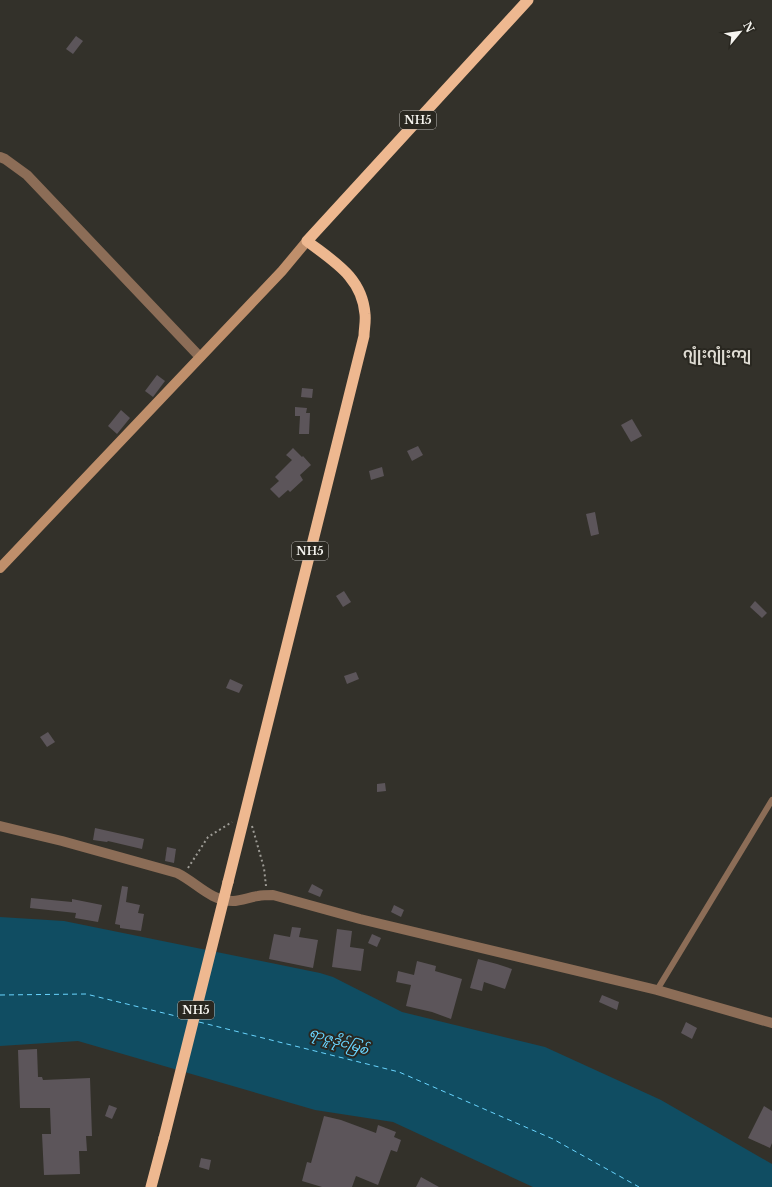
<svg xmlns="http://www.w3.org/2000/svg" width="772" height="1187" viewBox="0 0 772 1187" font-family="'Libre Baskerville','Noto Sans Myanmar',serif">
<rect width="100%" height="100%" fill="#33312a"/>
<!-- water -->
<polygon fill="#104d62" points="0,917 64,921 320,973 333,977 402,1012 545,1047 661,1100 772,1164 772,1187 533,1187 393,1122 315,1110 78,1041 0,1046"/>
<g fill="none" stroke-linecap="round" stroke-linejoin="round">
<!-- ferry -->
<g stroke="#69d5ff" stroke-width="1" stroke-dasharray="5 4" stroke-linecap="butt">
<polyline points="0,995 86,994 188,1019"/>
<polyline points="199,1022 399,1072 553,1139 639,1187"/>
</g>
</g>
<!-- building -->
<g fill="#5c555a">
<polygon points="76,36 83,41 73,54 66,49"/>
<polygon points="157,375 165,381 153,397 145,391"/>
<polygon points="302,388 313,389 312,398 301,397"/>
<polygon points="295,407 307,408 306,413 310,413 309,434 299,434 300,416 295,416"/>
<polygon points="121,410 130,418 117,434 108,426"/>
<polygon points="632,419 642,436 631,442 621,425"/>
<polygon points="418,446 423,455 412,461 407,451"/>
<polygon points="293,448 302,457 303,456 311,465 300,475 303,480 290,492 288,490 279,498 270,489 279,481 275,477 292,460 286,455"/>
<polygon points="382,467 384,476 371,480 369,471"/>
<polygon points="595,512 599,534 591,536 586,514"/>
<polygon points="344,591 351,602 343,607 336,596"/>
<polygon points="755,601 767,613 762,618 750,607"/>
<polygon points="356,672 359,679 347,684 344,676"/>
<polygon points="230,679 243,685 239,693 226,688"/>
<polygon points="48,732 55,742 47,747 40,737"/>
<polygon points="385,783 386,791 377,792 377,784"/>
<polygon points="95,828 144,839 142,849 108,841 107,842 93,840"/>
<polygon points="167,847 176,849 174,863 165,861"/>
<polygon points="312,884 323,890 320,897 308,892"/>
<polygon points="122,886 128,887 126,902 140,905 138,913 144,914 141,931 120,928 120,925 115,924"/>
<polygon points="31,898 72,902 72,899 102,905 98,922 75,918 76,913 30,908"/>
<polygon points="394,905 404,910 401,917 391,912"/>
<polygon points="292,927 301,928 299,937 318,940 313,968 269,959 274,934 290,937"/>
<polygon points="337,929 352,931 350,947 364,949 361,971 332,967"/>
<polygon points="372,934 381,938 377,947 368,943"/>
<polygon points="478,959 497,964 512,969 505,989 484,982 482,991 470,988"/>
<polygon points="417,961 436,966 435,971 462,979 451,1019 432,1012 406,1006 411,985 396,982 398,971 414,975"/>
<polygon points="602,995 619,1002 617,1010 599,1002"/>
<polygon points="686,1022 697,1028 692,1039 681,1033"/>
<polygon points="37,1049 38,1077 42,1077 43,1080 90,1078 92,1136 86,1136 87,1151 79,1151 80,1174 44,1175 42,1134 51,1134 50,1108 20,1108 18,1050"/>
<polygon points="109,1105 117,1108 112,1119 105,1116"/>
<polygon points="764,1106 772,1111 772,1143 770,1148 748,1138"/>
<polygon points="324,1116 341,1120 376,1133 378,1125 396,1132 394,1137 401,1140 397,1152 391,1150 378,1185 356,1176 352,1187 322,1187 302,1181 307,1162 311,1163"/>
<polygon points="201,1158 211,1160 209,1170 199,1167"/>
<polygon points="421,1177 439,1187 416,1187"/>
</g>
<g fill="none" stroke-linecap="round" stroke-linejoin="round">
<!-- path -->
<g stroke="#9d9b95" stroke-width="2" stroke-dasharray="2 3" stroke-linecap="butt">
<polyline points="252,826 264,868 266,886"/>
<polyline points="188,868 208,837 232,822"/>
</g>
<!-- service -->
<polyline stroke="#8c6d57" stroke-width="6" points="657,990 772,800"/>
<!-- minor -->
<g stroke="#8c6d57" stroke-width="10">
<polyline points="0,157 5,159 27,175 200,357"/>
<path d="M0,826L62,841L177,873C196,882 210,901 233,901C241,901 250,897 258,896C263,895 268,895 273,895L360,919L657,990L772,1023"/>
</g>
<!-- secondary -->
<polyline stroke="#bf8f6b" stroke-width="10" points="0,568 282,271 307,241"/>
<!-- trunk -->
<g stroke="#eeb890" stroke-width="11">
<path d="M228,882L364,336C364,329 366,321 365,314C362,277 334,262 307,241L528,0"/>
<polyline points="151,1187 164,1138"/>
</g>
<!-- trunk-bridge -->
<polyline stroke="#eeb890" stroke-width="11" points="164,1138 228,882"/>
</g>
<g text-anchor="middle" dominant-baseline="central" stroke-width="4" stroke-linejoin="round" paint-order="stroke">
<!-- shield labels -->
<g fill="#292720" stroke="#b8b6b1" stroke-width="1">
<rect x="400" y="111" width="36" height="18" rx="3"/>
<rect x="292" y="542" width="36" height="18" rx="3"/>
<rect x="178" y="1001" width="36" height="18" rx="3"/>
</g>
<g font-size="11" font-weight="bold" fill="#f5f4ef">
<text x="418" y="120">NH5</text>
<text x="310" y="551">NH5</text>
<text x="196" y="1010">NH5</text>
</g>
<!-- water labels -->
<g font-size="13" font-style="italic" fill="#69d5ff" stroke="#292720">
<text transform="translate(339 1041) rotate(18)">ရာဇူဒိုင်မြစ်</text>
</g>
<!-- quarter labels -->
<g font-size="14" font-weight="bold" fill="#dedbd2" stroke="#292720">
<text x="717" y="353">ဂျုံးဂျုံးကျ</text>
</g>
</g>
<!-- north arrow -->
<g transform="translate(740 32) rotate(61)" stroke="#292720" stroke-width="3" paint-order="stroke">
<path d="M0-3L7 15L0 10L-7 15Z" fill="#f5f4ef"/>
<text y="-6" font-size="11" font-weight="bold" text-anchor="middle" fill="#f5f4ef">N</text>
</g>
</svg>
